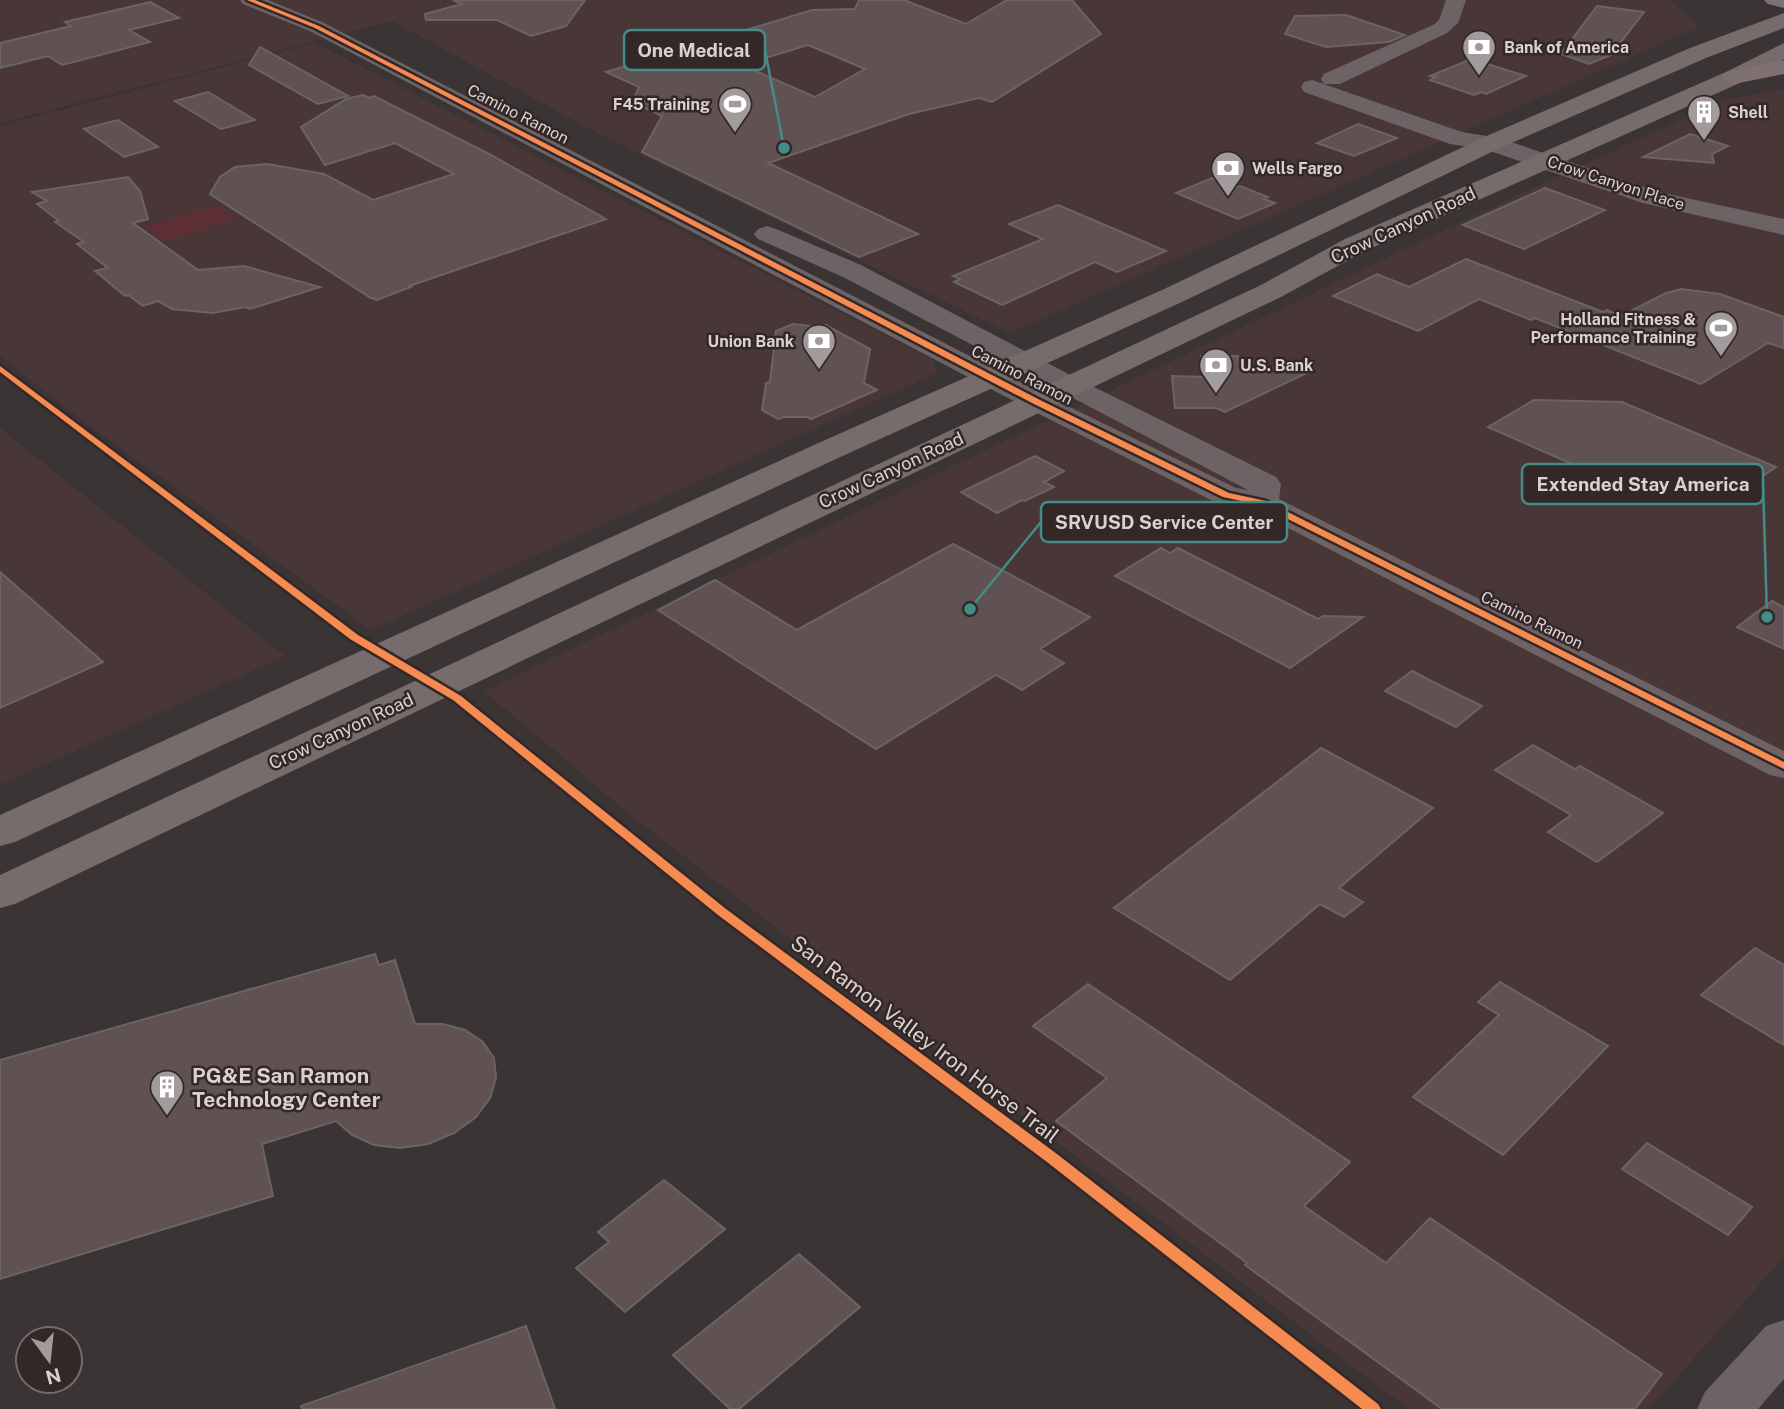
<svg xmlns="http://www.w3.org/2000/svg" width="1784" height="1409" viewBox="0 0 1784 1409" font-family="'Public Sans',sans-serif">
<rect width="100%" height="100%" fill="#3a3434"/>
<!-- built -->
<g fill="#493738">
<polygon points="0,0 1670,0 1699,27 1010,333 608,139 392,21 0,123"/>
<polygon points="315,43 933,360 937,373 371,630 86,423 0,356 0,126"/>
<polygon points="1784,89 1784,1257 1649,1409 1409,1409 881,1009 627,812 484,691 1545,182 1727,99"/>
<polygon points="0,428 262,638 285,656 0,785"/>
</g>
<!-- green -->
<polygon fill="#5d2f35" points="214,206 235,219 165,241 144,227"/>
<!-- building -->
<g fill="#605152" stroke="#6a6464" stroke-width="2" fill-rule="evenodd">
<polygon points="453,0 585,0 566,26 531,36 497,20 426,20 425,14 462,4"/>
<path d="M859,0H904L966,24L1007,0H1072L1101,34L992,102L979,98L909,114L768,163L918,234L859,257L642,152L662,116L632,102L639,87L606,72L642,61H667L683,68L700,44L812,10L855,9ZM808,45L865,69L815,97L742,65Z"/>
<polygon points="150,2 179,18 129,30 150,42 62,65 48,56 0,68 0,43 71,26 65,22"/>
<polygon points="1597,6 1644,12 1611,55 1589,64 1561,54"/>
<polygon points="1346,15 1405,35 1389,42 1326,47 1285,34 1295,16"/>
<polygon points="260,47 348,96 318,104 249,65"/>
<polygon points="1471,59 1526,76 1486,94 1481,92 1474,95 1430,80 1436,77 1430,76"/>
<polygon points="208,92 255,120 221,129 175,101"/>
<polygon points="363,95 369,98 374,96 489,154 606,219 409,286 411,287 377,300 371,298 210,194 220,177 235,167 267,164 324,174 373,200 454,174 395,143 325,165 301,127 346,99"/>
<polygon points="118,120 158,147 124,157 84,129"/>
<polygon points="1358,124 1397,138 1354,156 1317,143"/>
<polygon points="1690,134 1728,146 1712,154 1714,163 1643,157"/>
<polygon points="128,177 140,191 148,219 133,223 198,270 244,266 320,287 250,309 246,307 212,313 172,309 158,301 143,306 128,295 125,296 95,271 108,268 77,244 84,242 55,222 59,221 37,204 47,201 32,192"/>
<polygon points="1212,178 1236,187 1240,186 1268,197 1264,199 1275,203 1238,219 1176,193"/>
<polygon points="1545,188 1605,210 1524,249 1463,225"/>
<polygon points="1058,205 1166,251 1117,272 1095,262 1002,305 954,282 960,279 953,276 1043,239 1009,224"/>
<polygon points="1466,259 1603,312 1607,310 1621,316 1666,293 1681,289 1720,294 1784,317 1784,348 1768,343 1701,384 1535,318 1531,320 1479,299 1418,331 1333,296 1377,274 1409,287"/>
<polygon points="793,324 819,327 826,325 870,349 864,383 877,390 811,419 808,417 784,417 778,419 762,410 766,383 770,382 776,331"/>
<polygon points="1201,356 1238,356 1241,367 1315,369 1225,412 1216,408 1175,408 1172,376 1206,377"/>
<polygon points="1534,400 1622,402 1776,467 1734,496 1640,494 1488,427"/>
<polygon points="1035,456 1064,471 1044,482 1054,487 1025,501 1022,500 997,513 961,492"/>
<polygon points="953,544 1090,617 1040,649 1064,663 1022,690 996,675 876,749 658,610 715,580 797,630"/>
<polygon points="1161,548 1170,553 1178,548 1318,619 1323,616 1363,617 1290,668 1115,576"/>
<polygon points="0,572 103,662 0,708"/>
<polygon points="1772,601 1784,607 1784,649 1737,627"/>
<polygon points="1412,671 1443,687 1482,706 1456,727 1385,691"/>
<polygon points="1533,745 1575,769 1580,766 1663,813 1597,862 1548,832 1571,815 1495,770"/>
<polygon points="1321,748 1433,808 1339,888 1363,902 1344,917 1320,904 1230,980 1114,908"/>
<polygon points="1755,948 1784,965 1784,1045 1701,995"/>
<polygon points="375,954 379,965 395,960 415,1024 443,1024 465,1030 483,1042 494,1058 496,1078 490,1098 476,1117 454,1133 428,1144 400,1148 374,1145 352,1135 336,1121 262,1144 273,1196 0,1279 0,1060"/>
<polygon points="1500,982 1608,1046 1503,1155 1413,1097 1499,1015 1478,1002"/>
<polygon points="1088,984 1350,1162 1304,1206 1386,1263 1430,1218 1662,1374 1635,1409 1442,1409 1245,1265 1247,1263 1056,1121 1107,1078 1033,1026"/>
<polygon points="1647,1143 1752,1207 1728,1235 1622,1169"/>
<polygon points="664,1180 725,1229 625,1312 576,1268 609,1242 598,1232"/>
<polygon points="799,1254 860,1307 739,1409 730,1409 673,1355"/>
<polygon points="526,1326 555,1409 302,1409 301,1406"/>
</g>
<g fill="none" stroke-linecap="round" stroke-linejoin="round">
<!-- minor -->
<g fill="#6d6364" fill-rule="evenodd">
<polygon points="240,0 268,0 324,23 1047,396 1236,488 1248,490 843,277 758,239 754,234 758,229 767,226 776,229 861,265 1080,380 1276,477 1281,484 1279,499 1784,751 1784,778 1770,775 1253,510 1215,502 1027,408 310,31 243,4"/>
<polygon points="1446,0 1466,0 1458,23 1447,33 1340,84 1324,84 1321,79 1324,74 1433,25 1439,20"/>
<polygon points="1312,80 1462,132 1499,138 1659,192 1784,219 1784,235 1643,203 1487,150 1450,144 1304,92 1301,87 1304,82"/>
<polygon points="1784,1320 1784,1379 1758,1409 1697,1409 1705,1392 1766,1326"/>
</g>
<!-- major -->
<g fill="#776b6b" fill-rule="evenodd">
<polygon points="1784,13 1784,28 1706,58 1500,148 1182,302 836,459 15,842 0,846 0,815 814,445 1162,290 1482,138 1690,48"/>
<polygon points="1784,43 1784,59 1742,82 1365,251 1281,297 15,904 0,908 0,875 1261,285 1345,239 1726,72"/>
</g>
<!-- highway -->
<g fill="#7f7072" fill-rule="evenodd">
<polygon points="1764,0 1784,0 1784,8 1768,4"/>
<polygon points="1784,60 1784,74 1734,84 1726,82 1722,77 1726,72"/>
</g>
<!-- cycleway casing -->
<g stroke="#332728" stroke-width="5">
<g id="cycleway">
<polygon points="247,0 255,0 319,26 1040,400 1229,493 1266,501 1784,762 1784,769 1260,505 1223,497 1034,404 315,28"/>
<polygon points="0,366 358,635 461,696 726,909 1057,1154 1378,1404 1381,1409 1362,1409 1047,1162 718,915 453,700 350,639 0,372"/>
</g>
</g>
<!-- cycleway -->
<use href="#cycleway" fill="#f68b52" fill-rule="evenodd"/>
</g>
<!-- icons -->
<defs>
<g id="bank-pin" transform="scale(1.75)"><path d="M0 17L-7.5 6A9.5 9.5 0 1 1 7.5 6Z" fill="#a29b9b" stroke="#332728"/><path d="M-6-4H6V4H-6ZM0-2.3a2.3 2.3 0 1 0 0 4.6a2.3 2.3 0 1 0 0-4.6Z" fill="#fff"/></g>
<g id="stadium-pin" transform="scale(1.75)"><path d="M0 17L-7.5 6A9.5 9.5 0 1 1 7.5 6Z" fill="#a29b9b" stroke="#332728"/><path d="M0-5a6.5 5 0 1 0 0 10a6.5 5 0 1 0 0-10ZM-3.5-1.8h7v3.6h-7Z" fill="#fff"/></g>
<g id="building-pin" transform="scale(1.75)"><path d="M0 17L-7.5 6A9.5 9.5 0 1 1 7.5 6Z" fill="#a29b9b" stroke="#332728"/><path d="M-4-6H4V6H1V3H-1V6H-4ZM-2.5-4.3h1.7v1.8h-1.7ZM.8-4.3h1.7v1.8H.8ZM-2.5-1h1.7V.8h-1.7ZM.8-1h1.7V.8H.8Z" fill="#fff"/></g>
</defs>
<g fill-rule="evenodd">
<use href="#bank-pin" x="1479" y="47"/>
<use href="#stadium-pin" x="735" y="104"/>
<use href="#building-pin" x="1704" y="112"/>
<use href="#bank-pin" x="1228" y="168"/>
<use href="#stadium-pin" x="1721" y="328"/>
<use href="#bank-pin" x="819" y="341"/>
<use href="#bank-pin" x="1216" y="365"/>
<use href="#building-pin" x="167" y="1087"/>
</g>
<g text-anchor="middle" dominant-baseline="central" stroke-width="5" stroke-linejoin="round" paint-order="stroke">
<!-- far-poi labels -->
<g font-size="16" font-weight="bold" fill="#dad2d2" stroke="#332728" text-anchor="start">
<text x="1504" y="47">Bank of America</text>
<text x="710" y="104" text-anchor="end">F45 Training</text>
<text x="1728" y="112">Shell</text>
<text x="1252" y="168">Wells Fargo</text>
<text x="1696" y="319" text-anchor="end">Holland Fitness &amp;<tspan x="1696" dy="18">Performance Training</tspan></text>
<text x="794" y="341" text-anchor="end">Union Bank</text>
<text x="1240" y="365">U.S. Bank</text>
</g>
<!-- far-street labels -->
<g font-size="16" fill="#dad2d2" stroke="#332728">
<text transform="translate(518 114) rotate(27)">Camino Ramon</text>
<text transform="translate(1616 183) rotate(18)">Crow Canyon Place</text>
<text transform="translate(1022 375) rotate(27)">Camino Ramon</text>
<text transform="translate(1532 620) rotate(26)">Camino Ramon</text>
</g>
<!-- street labels -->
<g font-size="18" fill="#dad2d2" stroke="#332728">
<text transform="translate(1403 225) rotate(-25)">Crow Canyon Road</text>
<text transform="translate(891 470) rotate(-25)">Crow Canyon Road</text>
<text transform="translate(341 731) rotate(-25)">Crow Canyon Road</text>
</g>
<!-- near-street labels -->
<g font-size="21" fill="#dad2d2" stroke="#332728">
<text transform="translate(925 1039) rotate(37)">San Ramon Valley Iron Horse Trail</text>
</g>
<!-- near-poi labels -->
<g font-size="21" font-weight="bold" fill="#dad2d2" stroke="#332728" text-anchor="start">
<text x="192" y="1075">PG&amp;E San Ramon<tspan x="192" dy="24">Technology Center</tspan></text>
</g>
</g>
<!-- callouts -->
<path fill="none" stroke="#428d87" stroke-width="2.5" d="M784 148L765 50M1767 617L1763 484M970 609L1041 522"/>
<g fill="#428d87" stroke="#332728" stroke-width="2.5">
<circle cx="784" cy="148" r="7"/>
<circle cx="1767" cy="617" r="7"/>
<circle cx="970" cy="609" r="7"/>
</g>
<g fill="#332728" stroke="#428d87" stroke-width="2.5">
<rect x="624" y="30" width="141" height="40" rx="7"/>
<rect x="1522" y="464" width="241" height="40" rx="7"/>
<rect x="1041" y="502" width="246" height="40" rx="7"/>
</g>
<g font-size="19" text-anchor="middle" font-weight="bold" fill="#dad2d2">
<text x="694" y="57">One Medical</text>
<text x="1643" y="491">Extended Stay America</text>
<text x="1164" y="529">SRVUSD Service Center</text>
</g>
<!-- north arrow -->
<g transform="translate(49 1360) rotate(165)"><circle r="33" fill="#332728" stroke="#766b6c" stroke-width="2"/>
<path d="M0-5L12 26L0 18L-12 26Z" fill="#a29b9b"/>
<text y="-10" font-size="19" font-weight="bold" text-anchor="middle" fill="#dad2d2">N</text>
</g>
</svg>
